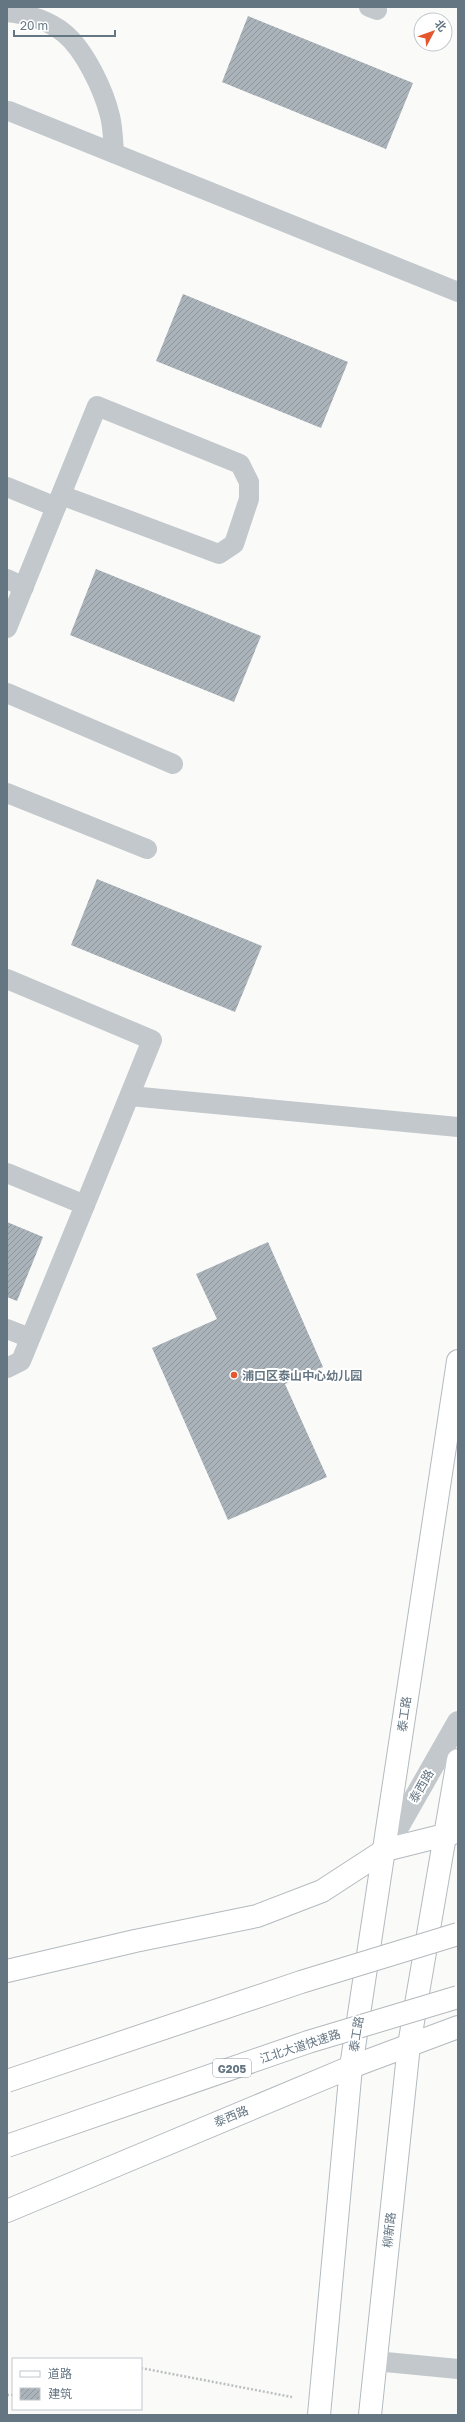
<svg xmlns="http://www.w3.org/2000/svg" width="465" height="2422" viewBox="0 0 465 2422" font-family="'Golos Text','Noto Sans SC',sans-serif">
<defs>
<pattern id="building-hatch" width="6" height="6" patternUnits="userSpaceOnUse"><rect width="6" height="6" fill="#aab3b9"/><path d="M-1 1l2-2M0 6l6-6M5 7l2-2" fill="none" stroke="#8e969c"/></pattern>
</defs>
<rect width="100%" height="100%" fill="#fafaf8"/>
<!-- building -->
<g fill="url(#building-hatch)">
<polygon points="248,16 413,83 386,149 222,82"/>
<polygon points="183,294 348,362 321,428 156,361"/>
<polygon points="96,569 261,636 234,702 70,635"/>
<polygon points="97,879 262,946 235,1012 71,945"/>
<polygon points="7,1222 43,1237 17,1301 7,1297"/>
<polygon points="268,1242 323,1367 285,1384 327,1477 228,1520 152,1348 217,1319 196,1274"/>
</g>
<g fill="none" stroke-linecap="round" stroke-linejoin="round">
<!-- secondary casing -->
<g stroke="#b3babf" stroke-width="24">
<g id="secondary">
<polyline points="7,1971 135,1941 257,1916 322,1891 385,1850 457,1832"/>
<polyline points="7,2211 351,2067 458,2027"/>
<polyline points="319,2415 351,2067 458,1361"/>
<polyline points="370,2415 409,2045 458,1760"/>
</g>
</g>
<!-- path -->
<g stroke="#bbbfc2" stroke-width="2.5" stroke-dasharray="2 2" stroke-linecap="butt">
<polyline points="141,2368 292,2397"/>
<polyline points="7,2395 13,2395"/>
</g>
<!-- service -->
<g stroke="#c3c8cc" stroke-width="20">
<polyline points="369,7 377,10"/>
<path d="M7,12C27,14 48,20 64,33C85,50 104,91 110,116C113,128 113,141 114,153"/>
<polyline points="9,111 458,292"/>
<polyline points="7,487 56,507 7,628"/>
<polyline points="56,507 97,406 240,464 249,482 249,499 234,544 219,554 61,495"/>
<polyline points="7,579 24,587"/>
<polyline points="7,693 173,764"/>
<polyline points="7,793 147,849"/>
<polyline points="7,979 152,1040 85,1205 7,1173"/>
<polyline points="130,1096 458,1127"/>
<polyline points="7,1329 30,1338"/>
<polyline points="7,1368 21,1361 85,1205"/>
<polyline points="375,2361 458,2369"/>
</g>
<!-- tertiary -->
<polyline stroke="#c3c8cc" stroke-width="22" points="385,1850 458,1722"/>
<!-- secondary -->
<use href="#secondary" stroke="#fff" stroke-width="22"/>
<!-- trunk-bridge casing -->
<g stroke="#b4b9bd" stroke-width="24" stroke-linecap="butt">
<g id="trunk-bridge">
<polyline points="7,2081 301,1982 458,1934"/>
<polyline points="7,2146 308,2042 458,1997"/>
</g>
</g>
<!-- trunk-bridge -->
<use href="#trunk-bridge" stroke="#fff" stroke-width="22"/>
</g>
<!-- markers -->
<circle fill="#e4572e" stroke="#fff" stroke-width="1.5" cx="234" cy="1375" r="4"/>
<g text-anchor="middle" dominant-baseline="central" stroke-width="4" stroke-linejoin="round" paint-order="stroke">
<!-- shield labels -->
<rect fill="#fff" stroke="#939fa8" stroke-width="1" x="213" y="2059" width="38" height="18" rx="3"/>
<g font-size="11" font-weight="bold" fill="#657683">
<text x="232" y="2068">G205</text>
</g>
<!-- poi labels -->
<g font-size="12" font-weight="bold" fill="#657683" stroke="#fff" text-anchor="start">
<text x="242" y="1375">浦口区泰山中心幼儿园</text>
</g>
<!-- street labels -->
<g font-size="12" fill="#657683" stroke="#fff">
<text transform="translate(404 1714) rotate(-82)">泰工路</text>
<text transform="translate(421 1786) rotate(-60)">泰西路</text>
<text transform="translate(356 2034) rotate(-81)">泰工路</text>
<text transform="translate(300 2046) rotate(-18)">江北大道快速路</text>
<text transform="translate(231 2116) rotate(-22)">泰西路</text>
<text transform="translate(389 2230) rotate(-84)">柳新路</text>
</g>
</g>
<!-- border -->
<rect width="465" height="2422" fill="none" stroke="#657683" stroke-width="16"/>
<!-- legend -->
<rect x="12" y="2358" width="130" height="52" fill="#ffffff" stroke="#c1c8cd"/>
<rect x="20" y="2371" width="20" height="6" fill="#ffffff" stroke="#c1c8cd"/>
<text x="48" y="2378" font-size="12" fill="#657683">道路</text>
<rect x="20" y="2388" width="20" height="12" fill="url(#building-hatch)" stroke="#c1c8cd"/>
<text x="48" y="2398" font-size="12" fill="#657683">建筑</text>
<!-- north arrow -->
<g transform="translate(433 32) rotate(49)"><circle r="19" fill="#ffffff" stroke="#c1c8cd"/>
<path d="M0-3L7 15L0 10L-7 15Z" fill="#e4572e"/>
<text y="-6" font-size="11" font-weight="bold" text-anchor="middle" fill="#657683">北</text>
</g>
<!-- scale -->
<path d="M14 30v6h101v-6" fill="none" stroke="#657683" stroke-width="2"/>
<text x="20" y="30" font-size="12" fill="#657683" stroke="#ffffff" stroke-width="3" paint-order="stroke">20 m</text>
</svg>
